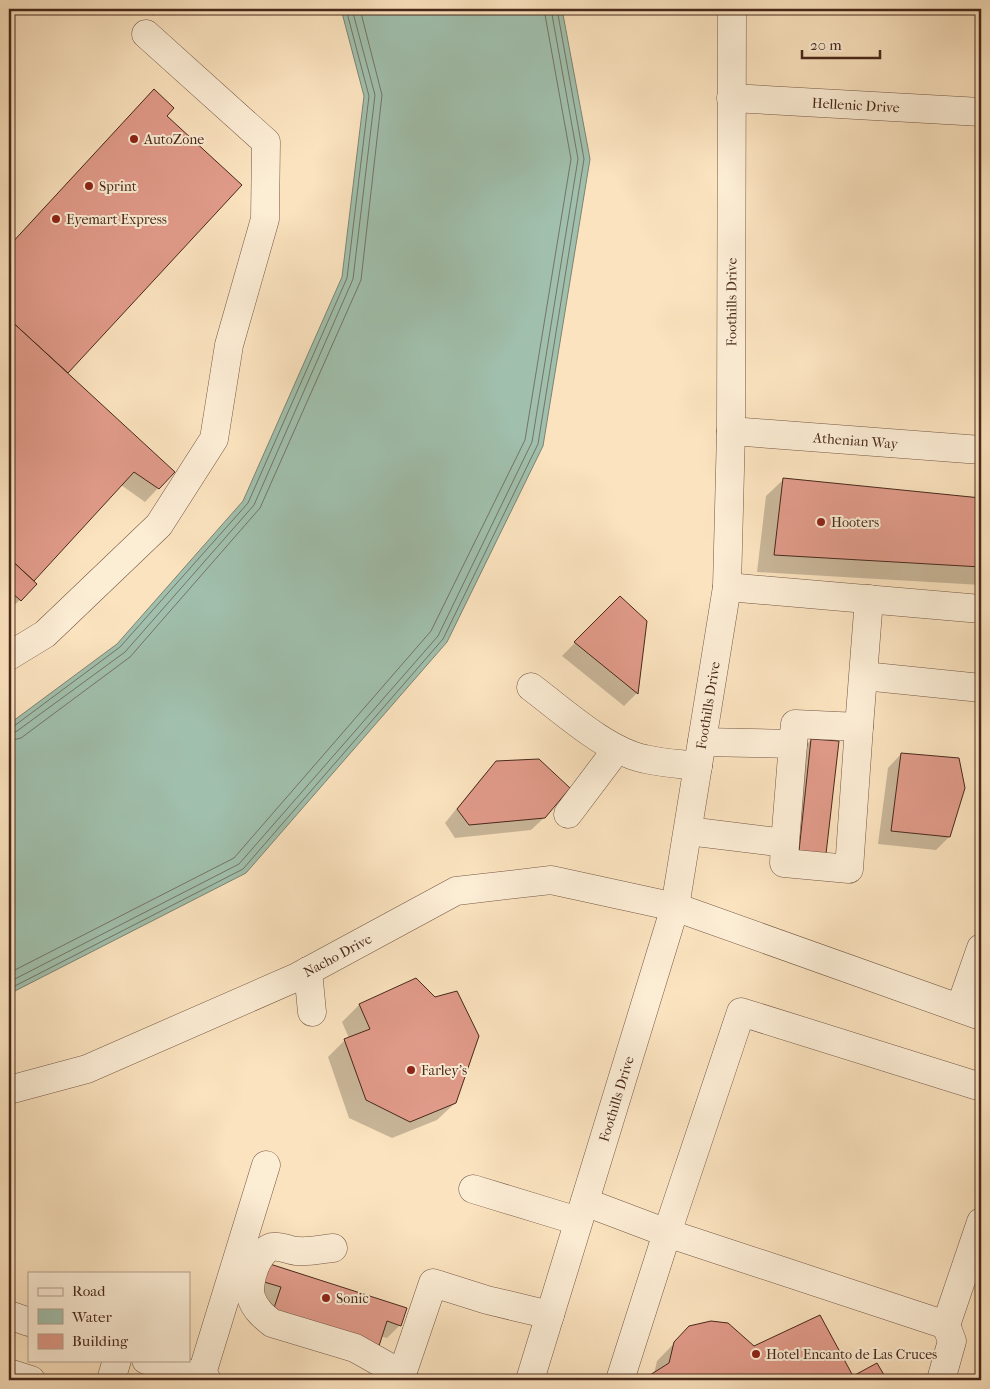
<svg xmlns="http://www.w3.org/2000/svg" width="990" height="1389" viewBox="0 0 990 1389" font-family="'IM FELL French Canon',serif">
<rect width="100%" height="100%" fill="#fbe3bf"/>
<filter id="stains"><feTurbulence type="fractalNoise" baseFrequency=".004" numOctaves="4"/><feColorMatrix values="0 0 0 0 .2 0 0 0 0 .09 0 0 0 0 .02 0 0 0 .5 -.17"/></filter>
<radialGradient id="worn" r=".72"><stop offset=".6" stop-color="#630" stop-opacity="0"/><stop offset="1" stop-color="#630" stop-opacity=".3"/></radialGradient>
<!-- water -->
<polygon fill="#a0bfac" stroke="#7d8372" points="341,9 562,9 590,159 543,446 447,642 246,873 9,994 9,724 117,644 243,501 342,277 364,96"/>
<!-- shadow -->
<g fill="#0003">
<polygon points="146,9 160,9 153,16"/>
<polygon points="141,104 165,116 240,185 66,373 173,472 145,502 121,485 32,581 35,584 9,611 9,246"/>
<polygon points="784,479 981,499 981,585 757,572 766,496"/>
<polygon points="620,597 637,693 624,706 562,656"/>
<polygon points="811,740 825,854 795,855 807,744"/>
<polygon points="901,754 949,837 936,850 878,844 888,768"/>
<polygon points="497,762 545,817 531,830 455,838 445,823 483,776"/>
<polygon points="416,980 455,1103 437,1120 392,1138 349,1118 328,1057 345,1040 349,1038 342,1022 359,1005"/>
<polygon points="257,1279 400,1325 387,1338 380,1336 261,1325 269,1300 251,1295"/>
<polygon points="690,1327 853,1377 877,1365 886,1380 644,1380 654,1374 657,1361"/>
</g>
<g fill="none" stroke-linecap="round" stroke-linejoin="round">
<!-- shore -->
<g stroke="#747464" stroke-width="1">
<polyline points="9,728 14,726 120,647 248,503 347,278 369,96 346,9"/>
<polyline points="9,734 17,731 125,652 254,505 353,279 375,95 352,9"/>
<polyline points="9,741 21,738 130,657 260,508 361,280 382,95 360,9"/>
<polyline points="9,973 234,858 431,631 525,440 571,159 544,9"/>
<polyline points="9,982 239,864 438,636 532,442 578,159 551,9"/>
<polyline points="9,989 243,869 443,639 538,444 584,159 557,9"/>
</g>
</g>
<!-- building -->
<g fill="#e19b8a" stroke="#48281b">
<polygon points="154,89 174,108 167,116 242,185 68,373 9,319 9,246"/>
<polygon points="9,319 175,472 159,489 134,472 34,581 9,558"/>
<polygon points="783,478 981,498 981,567 774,555"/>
<polygon points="9,558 37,584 21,601 9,590"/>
<polygon points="620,596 647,621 638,694 574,642"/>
<polygon points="811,739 839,741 826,854 799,851"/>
<polygon points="901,753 959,758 965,788 950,837 891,831"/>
<polygon points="539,759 570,788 545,818 469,825 457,809 496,761"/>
<polygon points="416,978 435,997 457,991 479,1036 456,1103 410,1122 366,1100 344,1039 370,1029 359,1004"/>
<polygon points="270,1264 407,1308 401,1326 387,1321 378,1349 273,1311 281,1287 264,1282"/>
<polygon points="820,1315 853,1376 877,1363 887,1380 642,1380 669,1363 674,1342 689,1326 711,1321 728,1323 754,1346"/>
</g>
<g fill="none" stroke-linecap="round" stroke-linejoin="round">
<!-- minor casing -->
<g stroke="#755744" stroke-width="29">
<g id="minor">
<path id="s1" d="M731,98L981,112"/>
<path id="s2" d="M731,431L981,450"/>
<polyline points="727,587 981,609"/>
<polyline points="9,656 45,634 159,525 214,439 229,345 265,219 266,142 146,34"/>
<polyline points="864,676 981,688"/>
<path d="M531,687C563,711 606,751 645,759C662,763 681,764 698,766"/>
<polyline points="793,744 795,724 859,727 869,599"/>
<polyline points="568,814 617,749"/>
<polyline points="688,831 785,843 793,744 702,742"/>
<polyline points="785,843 784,863 849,869 859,727"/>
<polyline points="308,971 312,1012"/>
<polyline points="960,1008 981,948"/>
<polyline points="981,1087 741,1012 667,1233 946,1325 981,1222"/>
<path id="s3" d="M9,1090L87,1069L297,977L456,891L551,880L675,907L981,1016"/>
<polyline points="473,1189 578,1221"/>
<polyline points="585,1202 667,1233 620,1380"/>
<path d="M333,1248C322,1249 310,1252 298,1251C289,1251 282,1245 272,1247C257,1251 247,1283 251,1297C255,1309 263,1316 272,1323L355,1348L403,1375"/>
<polyline points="9,1315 29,1322"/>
<polyline points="146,1360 207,1380"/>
<polyline points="9,1373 31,1380"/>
<polyline points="111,1380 117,1360"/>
<polyline points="200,1380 266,1165"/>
<polyline points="400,1380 433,1283 487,1300 550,1315"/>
<path id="s4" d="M530,1380L675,907L727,587L731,431L732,9"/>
<polyline points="941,1380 952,1341 946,1325"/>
</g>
</g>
<!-- minor -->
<use href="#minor" stroke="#fcedd5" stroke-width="28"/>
</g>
<!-- markers -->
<g fill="#8f2418" stroke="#fcedd5" stroke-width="2">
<circle cx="134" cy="139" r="5"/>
<circle cx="89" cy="186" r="5"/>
<circle cx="56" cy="219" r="5"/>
<circle cx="821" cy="522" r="5"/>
<circle cx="411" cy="1070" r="5"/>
<circle cx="326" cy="1298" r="5"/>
<circle cx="756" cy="1354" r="5"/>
</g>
<g text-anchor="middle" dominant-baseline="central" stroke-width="4" stroke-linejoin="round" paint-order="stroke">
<!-- street labels -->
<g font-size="14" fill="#48281b" stroke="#fcedd5">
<text stroke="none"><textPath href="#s1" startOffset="125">Hellenic Drive</textPath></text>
<text stroke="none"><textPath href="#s4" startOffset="1104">Foothills Drive</textPath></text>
<text stroke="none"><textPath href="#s2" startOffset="125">Athenian Way</textPath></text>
<text stroke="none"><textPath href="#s4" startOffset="699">Foothills Drive</textPath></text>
<text stroke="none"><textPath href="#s3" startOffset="356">Nacho Drive</textPath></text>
<text stroke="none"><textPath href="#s4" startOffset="294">Foothills Drive</textPath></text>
</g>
<!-- poi labels -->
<g font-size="14" fill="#48281b" stroke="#fcedd5" text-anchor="start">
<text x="144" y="139">AutoZone</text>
<text x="99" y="186">Sprint</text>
<text x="66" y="219">Eyemart Express</text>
<text x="831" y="522">Hooters</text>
<text x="421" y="1070">Farley's</text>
<text x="336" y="1298">Sonic</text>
<text x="766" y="1354">Hotel Encanto de Las Cruces</text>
</g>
</g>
<!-- margin -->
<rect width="990" height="1389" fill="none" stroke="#fbe3bf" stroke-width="30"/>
<rect x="10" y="10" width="970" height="1369" fill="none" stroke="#48281b" stroke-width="2.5"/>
<rect x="15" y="15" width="960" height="1359" fill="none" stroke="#48281b"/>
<!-- legend -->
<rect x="28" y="1272" width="162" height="90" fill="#fcedd5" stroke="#b49e8b"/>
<rect x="38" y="1288" width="25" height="8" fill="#fcedd5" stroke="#b49e8b"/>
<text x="72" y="1296" font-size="15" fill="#48281b">Road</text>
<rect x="38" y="1309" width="25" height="15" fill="#a0bfac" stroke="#b49e8b"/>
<text x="72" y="1322" font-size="15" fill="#48281b">Water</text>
<rect x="38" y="1334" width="25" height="15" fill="#e19b8a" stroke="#b49e8b"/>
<text x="72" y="1346" font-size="15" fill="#48281b">Building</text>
<!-- scale -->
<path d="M802 50v8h78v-8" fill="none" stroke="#48281b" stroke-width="2.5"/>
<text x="810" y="50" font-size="15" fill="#48281b" stroke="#fcedd5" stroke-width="4" paint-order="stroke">20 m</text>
<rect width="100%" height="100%" filter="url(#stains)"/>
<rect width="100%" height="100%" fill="url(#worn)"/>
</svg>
